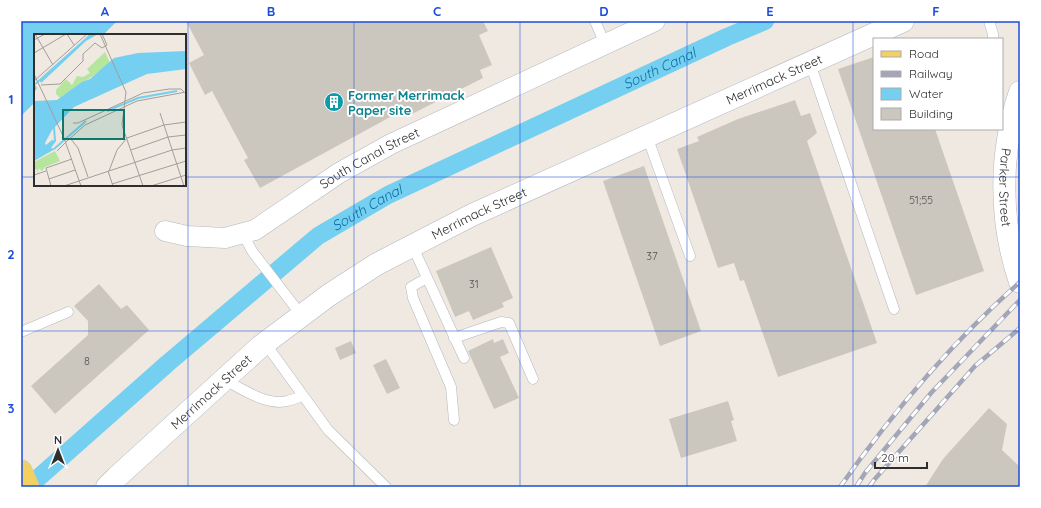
<svg xmlns="http://www.w3.org/2000/svg" width="1041" height="508" viewBox="0 0 1041 508" font-family="Quicksand,sans-serif">
<rect width="100%" height="100%" fill="#efe9e1"/>
<!-- water -->
<polygon fill="#75cff0" points="21,21 117,21 103,35 35,35 35,102 21,116"/>
<g fill="none" stroke-linecap="round" stroke-linejoin="round">
<!-- canal -->
<path stroke="#75cff0" stroke-width="18" id="s1" d="M28,487L168,363L318,236L388,195L727,37L765,21"/>
</g>
<!-- building -->
<g fill="#cbc7bf">
<polygon points="186,21 483,21 488,31 479,35 492,65 480,70 483,78 406,117 403,110 260,188 244,160 248,158 212,91 205,95 189,63 204,55"/>
<polygon points="874,57 874,129 935,129 984,271 916,295 838,69"/>
<polygon points="795,100 801,116 810,113 817,133 807,141 877,343 778,377 744,280 740,281 734,263 718,268 677,149 699,141 697,137 738,119"/>
<polygon points="644,166 701,331 660,346 603,181"/>
<polygon points="491,247 513,298 502,303 504,307 473,320 469,311 455,317 436,271"/>
<polygon points="99,284 121,309 127,305 149,330 55,414 31,386 88,335 88,321 74,306"/>
<polygon points="493,339 494,343 503,339 509,353 500,357 519,398 494,409 468,351"/>
<polygon points="351,341 356,353 340,360 335,348"/>
<polygon points="386,359 400,388 387,394 373,365"/>
<polygon points="728,401 734,420 731,421 737,441 681,458 669,419"/>
<polygon points="989,408 1007,424 1002,450 1020,467 1020,487 925,487 943,459"/>
</g>
<g fill="none" stroke-linecap="round" stroke-linejoin="round">
<!-- lane casing -->
<g stroke="#b4b7c1" stroke-width="11">
<g id="lane">
<polyline points="595,21 605,44"/>
<polyline points="989,21 993,34 993,39"/>
<polyline points="810,63 894,309"/>
<polyline points="647,136 690,256"/>
<polyline points="243,234 252,251 302,316"/>
<polyline points="412,245 464,358"/>
<polyline points="427,278 411,287 413,298 451,387 454,420"/>
<polyline points="21,332 68,312"/>
<polyline points="454,338 501,322 509,323 533,379"/>
<polyline points="265,343 328,430 386,487"/>
<path d="M225,380C242,389 267,406 287,401C292,400 297,398 302,396"/>
</g>
</g>
<!-- street casing -->
<g stroke="#b4b7c1" stroke-width="21">
<g id="street">
<path id="s2" d="M165,231L187,236L225,238L255,230L339,173L391,144L655,21"/>
</g>
</g>
<!-- secondary casing -->
<g stroke="#b4b7c1" stroke-width="23">
<g id="secondary">
<path id="s3" d="M1020,92C999,153 999,220 1020,282"/>
<path id="s4" d="M107,487L117,477L261,346L329,295L377,264L472,215L903,21"/>
</g>
</g>
<!-- primary casing -->
<g stroke="#c9c9c9" stroke-width="23">
<polyline id="primary" points="21,471 28,487"/>
</g>
<!-- lane -->
<use href="#lane" stroke="#fff" stroke-width="10"/>
<!-- street -->
<use href="#street" stroke="#fff" stroke-width="20"/>
<!-- secondary -->
<use href="#secondary" stroke="#fff" stroke-width="22"/>
<!-- primary -->
<use href="#primary" stroke="#f2d163" stroke-width="22"/>
<!-- rail casing -->
<g stroke="#a3a6b8" stroke-width="4.5">
<g id="rail">
<path d="M840,487C893,412 951,343 1020,282"/>
<polyline points="856,487 865,473 931,393 1020,300"/>
<polyline points="869,487 874,480 975,366 1020,328"/>
</g>
</g>
<!-- rail -->
<use href="#rail" stroke="#fff" stroke-width="3" stroke-dasharray="9" stroke-linecap="butt"/>
</g>
<!-- grid -->
<path fill="none" stroke="#1d4ed8" stroke-width="1" stroke-opacity="0.55" d="M188,21V487M354,21V487M520,21V487M687,21V487M853,21V487M21,177H35M185,177H1020M21,331H1020"/>
<!-- icons -->
<defs>
<g id="building-disc" transform="scale(1)"><circle r="9.5" fill="#0f9aa8" stroke="#fff"/><path d="M-4-6H4V6H1V3H-1V6H-4ZM-2.5-4.3h1.7v1.8h-1.7ZM.8-4.3h1.7v1.8H.8ZM-2.5-1h1.7V.8h-1.7ZM.8-1h1.7V.8H.8Z" fill="#fff"/></g>
</defs>
<g fill-rule="evenodd">
<use href="#building-disc" x="334" y="102"/>
</g>
<g text-anchor="middle" dominant-baseline="central" stroke-width="4" stroke-linejoin="round" paint-order="stroke">
<!-- number labels -->
<g font-size="11" fill="#555452">
<text x="921" y="200">51;55</text>
<text x="652" y="256">37</text>
<text x="474" y="284">31</text>
<text x="87" y="361">8</text>
</g>
<!-- street labels -->
<g font-size="13" fill="#2e2e2e" stroke="#fff">
<text stroke="none"><textPath href="#s4" startOffset="789">Merrimack Street</textPath></text>
<text stroke="none"><textPath href="#s2" startOffset="227">South Canal Street</textPath></text>
<text stroke="none"><textPath href="#s3" startOffset="97">Parker Street</textPath></text>
<text stroke="none"><textPath href="#s4" startOffset="465">Merrimack Street</textPath></text>
<text stroke="none"><textPath href="#s4" startOffset="141">Merrimack Street</textPath></text>
</g>
<!-- culture labels -->
<g font-size="13" font-weight="bold" fill="#0d838f" stroke="#fff" text-anchor="start">
<text x="348" y="95">Former Merrimack<tspan x="348" dy="15">Paper site</tspan></text>
</g>
<!-- water labels -->
<g font-size="14" font-style="italic" fill="#0d6fa3" stroke="#fff">
<text stroke="none"><textPath href="#s1" startOffset="764">South Canal</textPath></text>
<text stroke="none"><textPath href="#s1" startOffset="440">South Canal</textPath></text>
</g>
</g>
<!-- overview -->
<g transform="translate(34 34)">
<rect width="152" height="152" fill="#efe9e1"/>
<path d="M71,18L76,29L75,31L26,64L22,60V56L32,45L38,51L43,42L49,43L56,39L53,35ZM21,117L26,127L11,133L8,137L5,134L4,139L3,135L0,136V128Z" fill="#b6e59e"/>
<path d="M56,0H64L52,7L7,49L6,47L1,51L3,54L0,59V50ZM152,17V35L113,40L40,73L18,96L11,109L12,111L18,106L22,107L17,114L21,115L0,127V67L23,66L48,48L56,45L80,24L104,19Z" fill="#75cff0"/>
<path fill="none" stroke="#75cff0" stroke-width="2" d="M73,77L104,64L143,57M20,93L21,107M20,115L52,87"/>
<path fill="none" stroke="#a29e99" stroke-width="1" d="M1,0L19,31M33,0L40,11M66,0L92,58L88,91L109,152M104,0H149M0,6L11,0M61,9L68,14L73,11L68,0M0,19L32,0M0,40L30,104L47,152M0,47L53,0M7,51L26,50L49,27V20L61,9M126,79L150,152M39,89H44L109,59L135,55H147L150,58M36,104L44,114L54,143M32,108L51,91L103,67L152,58M97,116L134,103L152,101M23,117L32,108M74,137L79,152M75,137L83,116L93,104L130,91L152,88M0,141L12,137M15,145L41,136M78,150L152,127M17,152L12,134L38,125M30,152L138,116L152,114M117,152L152,141"/>
<path fill="#0f766e" fill-opacity="0.15" stroke="#0f766e" stroke-width="2" d="M29,76H90V105H29Z"/>
<rect width="152" height="152" fill="none" stroke="#2e2e2e" stroke-width="2"/>
</g>
<!-- border -->
<rect width="1041" height="508" fill="none" stroke="#ffffff" stroke-width="44"/>
<!-- legend -->
<rect x="873" y="38" width="130" height="92" fill="#ffffff" stroke="#ababab"/>
<rect x="881" y="51" width="20" height="6" fill="#f2d163" stroke="#ababab"/>
<text x="909" y="58" font-size="12" fill="#2e2e2e">Road</text>
<rect x="881" y="71" width="20" height="6" fill="#a3a6b8" stroke="#ababab"/>
<text x="909" y="78" font-size="12" fill="#2e2e2e">Railway</text>
<rect x="881" y="88" width="20" height="12" fill="#75cff0" stroke="#ababab"/>
<text x="909" y="98" font-size="12" fill="#2e2e2e">Water</text>
<rect x="881" y="108" width="20" height="12" fill="#cbc7bf" stroke="#ababab"/>
<text x="909" y="118" font-size="12" fill="#2e2e2e">Building</text>
<!-- north arrow -->
<g transform="translate(58 450)" stroke="#ffffff" stroke-width="3" paint-order="stroke">
<path d="M0-3L7 15L0 10L-7 15Z" fill="#2e2e2e"/>
<text y="-6" font-size="11" font-weight="bold" text-anchor="middle" fill="#2e2e2e">N</text>
</g>
<!-- scale -->
<path d="M875 462v6h52v-6" fill="none" stroke="#2e2e2e" stroke-width="2"/>
<text x="881" y="462" font-size="12" fill="#2e2e2e" stroke="#ffffff" stroke-width="3" paint-order="stroke">20 m</text>
<rect x="22" y="22" width="997" height="464" fill="none" stroke="#1d4ed8" stroke-width="1.5"/>
<g font-size="13" text-anchor="middle" font-weight="bold" fill="#1d4ed8">
<text x="105" y="16">A</text>
<text x="271" y="16">B</text>
<text x="437" y="16">C</text>
<text x="604" y="16">D</text>
<text x="770" y="16">E</text>
<text x="936" y="16">F</text>
<text x="11" y="104">1</text>
<text x="11" y="259">2</text>
<text x="11" y="413">3</text>
</g>
</svg>
